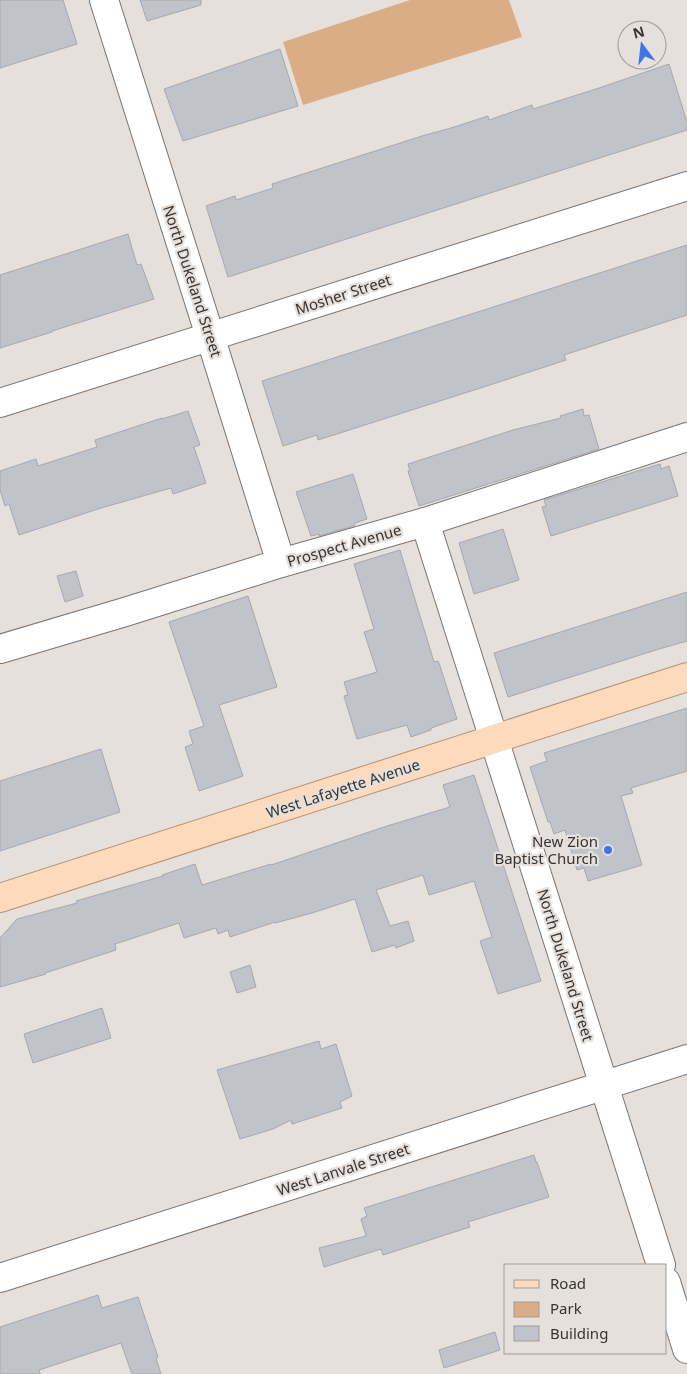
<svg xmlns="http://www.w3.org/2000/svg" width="687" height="1374" viewBox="0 0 687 1374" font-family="'Noto Sans',sans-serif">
<rect width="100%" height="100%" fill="#e6e0dc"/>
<!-- green -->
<polygon fill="#dbad87" points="410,0 509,0 522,37 303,105 283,42"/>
<!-- building -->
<g fill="#c0c3c9" stroke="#a5a8ae">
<polygon points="0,0 63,0 77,44 0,68"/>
<polygon points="140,0 201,0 201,5 147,21"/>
<polygon points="280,49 298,106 183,141 164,89"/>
<polygon points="669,64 687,122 687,130 228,277 206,206 235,196 236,200 273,188 272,184 422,136 451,128 488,116 489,120 532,105 533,109 596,89"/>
<polygon points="128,234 137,265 141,264 154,299 52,331 52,332 0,348 0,275"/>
<polygon points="687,245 687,315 564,355 566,360 496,383 318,440 317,435 283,446 262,381"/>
<polygon points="583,409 584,416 589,415 599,449 419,506 408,471 410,471 408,464 513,430 561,418 560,416"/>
<polygon points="188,411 200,445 194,447 206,483 173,494 171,488 101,508 19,535 9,504 5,506 0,490 0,471 36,459 38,466 97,447 95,440 162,418 162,419"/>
<polygon points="660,464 661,469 669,466 678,496 551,536 542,507 546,506 544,500"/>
<polygon points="353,474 367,519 355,523 354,526 319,536 319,534 311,536 296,492"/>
<polygon points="503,529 519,580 474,594 459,543"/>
<polygon points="400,550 434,662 438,661 440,666 457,719 431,728 431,730 411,737 407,725 357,739 344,696 348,695 344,682 377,672 364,632 374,629 354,564"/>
<polygon points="76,571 83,596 65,602 57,576"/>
<polygon points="687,592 687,641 659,649 508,697 494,653"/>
<polygon points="248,596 277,687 219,705 243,776 199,791 185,747 193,744 189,731 204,726 169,622"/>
<polygon points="687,708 687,771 631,788 633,793 621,796 642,865 588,881 584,868 577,870 565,830 554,834 550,822 548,822 530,767 547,761 544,753"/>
<polygon points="101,749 120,812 0,851 0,781"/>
<polygon points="474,775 541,981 498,994 480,941 492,937 474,881 429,895 423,875 376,890 390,926 408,921 414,941 396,948 395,945 372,952 355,899 312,913 275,923 275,922 230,937 228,930 218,934 216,928 184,938 179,923 115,944 116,950 45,973 46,974 0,987 0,938 17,919 77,903 76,901 163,876 162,875 195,864 202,885 271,864 271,865 387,826 450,807 443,785"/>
<polygon points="250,965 256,987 237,993 230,972"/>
<polygon points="102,1008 111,1038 33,1063 24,1034"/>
<polygon points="319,1041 321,1049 336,1044 352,1096 340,1102 342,1108 292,1124 291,1120 273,1129 240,1139 217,1070"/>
<polygon points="534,1155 536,1162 537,1162 549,1197 468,1222 470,1227 383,1255 381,1249 324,1267 319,1248 366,1236 361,1219 367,1216 364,1208"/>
<polygon points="98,1295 102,1308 138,1297 158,1357 156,1358 161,1374 132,1374 121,1343 39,1370 40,1374 0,1374 0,1327"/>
<polygon points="495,1332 500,1350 444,1368 439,1350"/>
</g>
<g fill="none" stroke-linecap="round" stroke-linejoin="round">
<!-- minor casing -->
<g stroke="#797470" stroke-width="30">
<g id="minor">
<polyline points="104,0 210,336 281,563"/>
<polyline points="0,403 687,186"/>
<polyline points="425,522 661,1265"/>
<polyline points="0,649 125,612 281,563 425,522 687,437"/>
<polyline points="0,1278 687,1059"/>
<polyline points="666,1282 687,1349"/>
</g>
</g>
<!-- major casing -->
<g stroke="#b7906e" stroke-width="30">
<polyline id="major" points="0,898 687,677"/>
</g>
<!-- minor -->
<use href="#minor" stroke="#fff" stroke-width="28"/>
<!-- major -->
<use href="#major" stroke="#fedabc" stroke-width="28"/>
</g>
<!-- markers -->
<circle fill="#4174e5" stroke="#e6e0dc" stroke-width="2" cx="608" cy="850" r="5"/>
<g text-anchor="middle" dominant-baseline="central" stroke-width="4.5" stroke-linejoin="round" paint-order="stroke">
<!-- street labels -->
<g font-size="15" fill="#363432" stroke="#e6e0dc">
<text transform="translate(193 281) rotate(72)">North Dukeland Street</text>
<text transform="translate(343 294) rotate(-18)">Mosher Street</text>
<text transform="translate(344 545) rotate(-16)">Prospect Avenue</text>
<text transform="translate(343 788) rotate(-18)">West Lafayette Avenue</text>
<text transform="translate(566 965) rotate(73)">North Dukeland Street</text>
<text transform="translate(343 1169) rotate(-18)">West Lanvale Street</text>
</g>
<!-- poi labels -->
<g font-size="15" fill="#363432" stroke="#e6e0dc" text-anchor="end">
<text x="598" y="841">New Zion<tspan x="598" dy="17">Baptist Church</tspan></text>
</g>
</g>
<!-- legend -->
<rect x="504" y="1264" width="162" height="90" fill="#e6e0dc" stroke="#a09b98"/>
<rect x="514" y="1280" width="25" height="8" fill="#fedabc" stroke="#a09b98"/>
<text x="550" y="1289" font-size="15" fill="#363432">Road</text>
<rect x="514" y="1302" width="25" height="15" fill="#dbad87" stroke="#a09b98"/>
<text x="550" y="1314" font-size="15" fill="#363432">Park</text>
<rect x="514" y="1326" width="25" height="15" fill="#c0c3c9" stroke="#a09b98"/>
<text x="550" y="1339" font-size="15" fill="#363432">Building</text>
<!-- north arrow -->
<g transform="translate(642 45) rotate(345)"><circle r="24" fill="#e6e0dc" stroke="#a09b98"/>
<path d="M0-4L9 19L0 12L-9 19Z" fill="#4174e5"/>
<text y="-8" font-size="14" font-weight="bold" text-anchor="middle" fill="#363432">N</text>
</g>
</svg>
